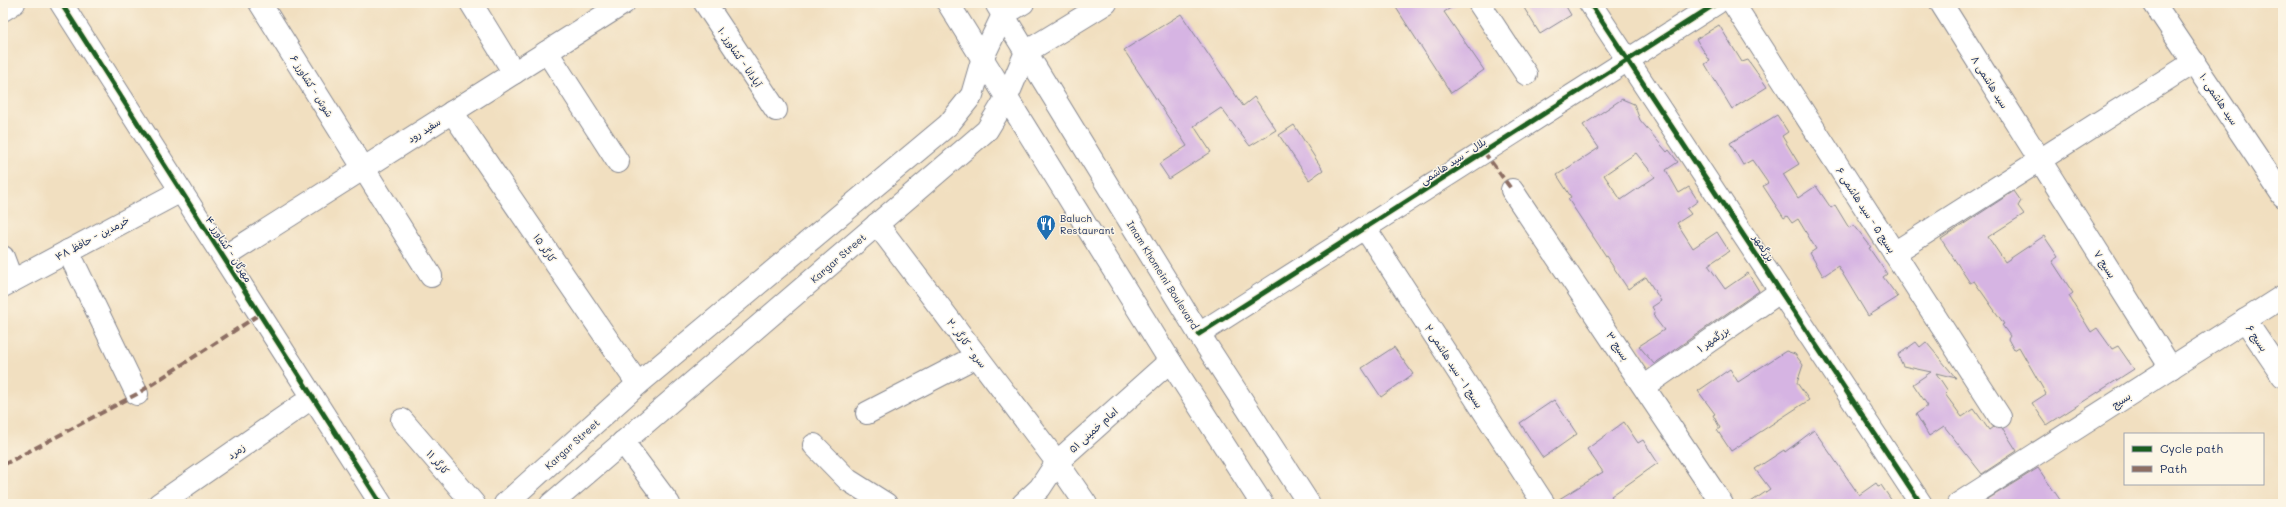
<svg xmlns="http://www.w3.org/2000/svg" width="2286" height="507" viewBox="0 0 2286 507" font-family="Mali,'Playpen Sans Arabic',sans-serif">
<rect width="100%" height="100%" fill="#fcf5e5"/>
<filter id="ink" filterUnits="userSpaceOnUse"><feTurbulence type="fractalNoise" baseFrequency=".025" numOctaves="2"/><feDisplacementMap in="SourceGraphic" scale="8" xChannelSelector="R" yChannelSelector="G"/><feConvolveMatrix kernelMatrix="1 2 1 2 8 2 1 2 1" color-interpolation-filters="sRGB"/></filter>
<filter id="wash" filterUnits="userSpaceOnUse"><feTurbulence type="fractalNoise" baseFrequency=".012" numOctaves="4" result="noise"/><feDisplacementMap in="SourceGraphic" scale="16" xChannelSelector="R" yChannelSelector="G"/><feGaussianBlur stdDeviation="0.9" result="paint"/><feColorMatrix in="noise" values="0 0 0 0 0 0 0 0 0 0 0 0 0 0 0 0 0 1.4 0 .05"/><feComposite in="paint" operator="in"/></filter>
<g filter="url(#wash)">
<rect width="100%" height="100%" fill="#f1dfc0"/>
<g id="blocks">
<!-- building -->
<g fill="#d6b4e3" fill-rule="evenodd">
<polygon points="1393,3 1459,3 1444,12 1484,70 1451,93"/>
<polygon points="1521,3 1564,3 1571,15 1540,34"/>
<polygon points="1181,14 1243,106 1254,97 1276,130 1250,146 1221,108 1194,126 1211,152 1169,179 1159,164 1187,146 1124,50"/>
<polygon points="1719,25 1742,62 1748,60 1767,87 1732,109 1705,64 1710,61 1696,39"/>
<path d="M1622,99L1634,104L1640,120L1667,152L1669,150L1678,162L1666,170L1679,193L1689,187L1698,201L1687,209L1691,214L1677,223L1693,248L1717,232L1729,251L1708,265L1725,289L1748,273L1759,291L1654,364L1639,346L1664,330L1654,317L1655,312L1652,307L1661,301L1646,277L1628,289L1568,199L1571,197L1557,175L1599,148L1583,125ZM1636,153L1655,177L1621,200L1604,175Z"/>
<polygon points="1777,115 1788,132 1782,136 1799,164 1783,174 1798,198 1816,186 1831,208 1835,205 1849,228 1854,225 1871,247 1869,248 1887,274 1883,277 1898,297 1868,316 1838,266 1823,276 1810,253 1816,249 1798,219 1792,223 1787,216 1784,218 1763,186 1768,183 1752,160 1743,165 1730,143"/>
<polygon points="1294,125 1323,170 1309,180 1279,135"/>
<polygon points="2014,191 2021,201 2018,206 2024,214 1988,237 2005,262 2044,236 2058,257 2052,261 2073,293 2069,296 2091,332 2097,328 2112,349 2118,346 2134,369 2047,425 2032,403 2046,394 2019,347 2014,350 2008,339 2010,336 2002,325 2004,324 1974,281 1970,283 1941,239"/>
<polygon points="1916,342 1920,347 1926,342 1956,378 1936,373 1948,391 1945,394 1962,417 1974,409 1989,430 1993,427 2003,429 2017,451 1982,474 1944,426 1929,436 1916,414 1928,406 1913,384 1931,372 1903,366 1898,355"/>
<polygon points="1394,347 1413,374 1381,397 1362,368"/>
<polygon points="1786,351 1795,354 1803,365 1797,383 1809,400 1731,451 1717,430 1720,428 1713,415 1715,414 1698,391 1730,369 1738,382"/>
<polygon points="1554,400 1577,434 1543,458 1520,423"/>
<polygon points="1624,422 1638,443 1643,440 1658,463 1611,496 1616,504 1556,504 1556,501 1603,472 1587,449"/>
<polygon points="1814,430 1859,495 1876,483 1878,486 1881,485 1894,504 1748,504 1770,489 1755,469 1784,450 1785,452"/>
<polygon points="2038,468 2063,504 1991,504 1988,499"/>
</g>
</g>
</g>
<g filter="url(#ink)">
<use href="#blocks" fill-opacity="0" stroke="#86878f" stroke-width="1"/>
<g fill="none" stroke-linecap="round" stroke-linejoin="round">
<!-- minor casing -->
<g stroke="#86878f" stroke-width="24">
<g id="minor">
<polyline points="61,3 381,504"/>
<polyline points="260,3 431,276"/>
<polyline points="471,3 514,73"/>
<polyline points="705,3 776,110"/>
<polyline points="1479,3 1526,74"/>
<polyline points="1590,3 1921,504"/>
<polyline points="1733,3 2000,417"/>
<polyline points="1941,3 2171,368"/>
<polyline points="2154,3 2283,196"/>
<polyline points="3,10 14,3"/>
<polyline points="547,52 618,162"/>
<polyline points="452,112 638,384"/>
<polyline points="1512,190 1722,504"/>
<polyline points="877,224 1057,462 1086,504"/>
<polyline points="1365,228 1544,504"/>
<polyline points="68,251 137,394"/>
<polyline points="1894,253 2194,62"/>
<polyline points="3,257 12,281"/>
<polyline points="224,257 624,3"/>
<polyline points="3,286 181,191"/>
<polyline points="2245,320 2283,376"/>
<polyline points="1199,334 1717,3"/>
<polyline points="1645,386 1781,291"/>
<polyline points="867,413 977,356"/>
<polyline points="402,420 474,504"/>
<polyline points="623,442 669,504"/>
<polyline points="814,445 848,480 886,504"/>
<polyline points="159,504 313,397"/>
<polyline points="1023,504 1040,488 1057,462 1170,361"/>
<polyline points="1958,504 2283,296"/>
</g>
</g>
<!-- major casing -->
<g stroke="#86878f" stroke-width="24">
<g id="major">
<polyline points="948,3 1170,361 1262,504"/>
<polyline points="997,5 1199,334 1309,504"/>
<polyline points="505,504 638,384 948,125 972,95 983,57 1003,15 1023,3"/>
<polyline points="551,504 987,130 1007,97 1026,52 1106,3"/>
</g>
</g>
<!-- minor -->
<use href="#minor" stroke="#fff" stroke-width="22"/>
<!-- major -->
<use href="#major" stroke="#fff" stroke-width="22"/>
<!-- quiet -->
<g stroke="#8d6e63" stroke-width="4" stroke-dasharray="8 4" stroke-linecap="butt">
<polyline points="1484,152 1512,190"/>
<polyline points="3,465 137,394 260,314"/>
</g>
<!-- cycleway casing -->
<g stroke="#fcf5e5" stroke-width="8">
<g id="cycleway">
<polyline points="61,3 381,504"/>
<polyline points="1590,3 1921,504"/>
<polyline points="1199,334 1717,3"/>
</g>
</g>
<!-- cycleway -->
<use href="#cycleway" stroke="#1b5e20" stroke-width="5"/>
</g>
</g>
<!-- icons -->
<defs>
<g id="restaurant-pin" transform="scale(1)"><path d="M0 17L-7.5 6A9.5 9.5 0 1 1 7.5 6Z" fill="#1f6fb2" stroke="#fcf5e5"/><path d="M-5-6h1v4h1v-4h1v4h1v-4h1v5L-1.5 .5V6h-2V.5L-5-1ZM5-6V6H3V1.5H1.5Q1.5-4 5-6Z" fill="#fff"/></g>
</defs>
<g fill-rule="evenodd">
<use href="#restaurant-pin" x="1046" y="224"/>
</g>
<g text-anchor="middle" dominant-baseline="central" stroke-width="3" stroke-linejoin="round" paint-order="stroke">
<!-- street labels -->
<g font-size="10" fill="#1b2f5e" stroke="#fcf5e5">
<text transform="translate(740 57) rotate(56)">آپادانا - کشاورز ۱۰</text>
<text transform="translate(1990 82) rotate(58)">سید هاشمی ۸</text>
<text transform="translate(312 86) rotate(58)">شوش - کشاورز ۶</text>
<text transform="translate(2219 99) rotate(56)">سید هاشمی ۱۰</text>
<text transform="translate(424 130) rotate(-32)">سفید رود</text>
<text transform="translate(1453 161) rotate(-33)">بلال - سید هاشمی</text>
<text transform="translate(1866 210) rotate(57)">بسیج ۵ - سید هاشمی ۶</text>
<text transform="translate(92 238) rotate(-28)">خرمدین - حافظ ۴۸</text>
<text transform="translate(545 248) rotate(56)">کارگر ۱۵</text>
<text transform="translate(1764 248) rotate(57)">بزرگمهر</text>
<text transform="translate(229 249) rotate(57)">مهرگان - کشاورز ۴</text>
<text transform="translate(838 258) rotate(-41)">Kargar Street</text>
<text transform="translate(2105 264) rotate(57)">بسیج ۷</text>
<text transform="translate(1163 275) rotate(58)">Imam Khomeini Boulevard</text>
<text transform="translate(2257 338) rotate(56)">بسیج ۶</text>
<text transform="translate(1713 339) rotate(-35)">بزرگمهر ۱</text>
<text transform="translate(967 343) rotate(53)">سرو - کارگر ۲۰</text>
<text transform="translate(1618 346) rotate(56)">بسیج ۳</text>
<text transform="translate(1454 366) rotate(57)">بسیج ۱ - سید هاشمی ۲</text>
<text transform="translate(2121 400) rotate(-33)">بسیج</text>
<text transform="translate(1093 430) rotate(-42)">امام خمینی ۵۱</text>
<text transform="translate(572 444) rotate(-42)">Kargar Street</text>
<text transform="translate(236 451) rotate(-35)">زمرد</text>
<text transform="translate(438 462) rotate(49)">کارگر ۱۱</text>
</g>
<!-- poi labels -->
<g font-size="10" fill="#1b2f5e" stroke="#fcf5e5" text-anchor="start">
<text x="1060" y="218">Baluch<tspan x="1060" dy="12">Restaurant</tspan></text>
</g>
</g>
<!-- margin -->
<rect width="2286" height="507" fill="none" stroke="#fcf5e5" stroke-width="16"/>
<!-- legend -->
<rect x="2124" y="433" width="140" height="52" fill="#fcf5e5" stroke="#a2a6af"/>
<rect x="2132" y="446" width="20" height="6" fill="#1b5e20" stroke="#a2a6af"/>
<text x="2160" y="453" font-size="12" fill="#1b2f5e">Cycle path</text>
<rect x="2132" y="466" width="20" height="6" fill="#8d6e63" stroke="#a2a6af"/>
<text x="2160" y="473" font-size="12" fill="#1b2f5e">Path</text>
</svg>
